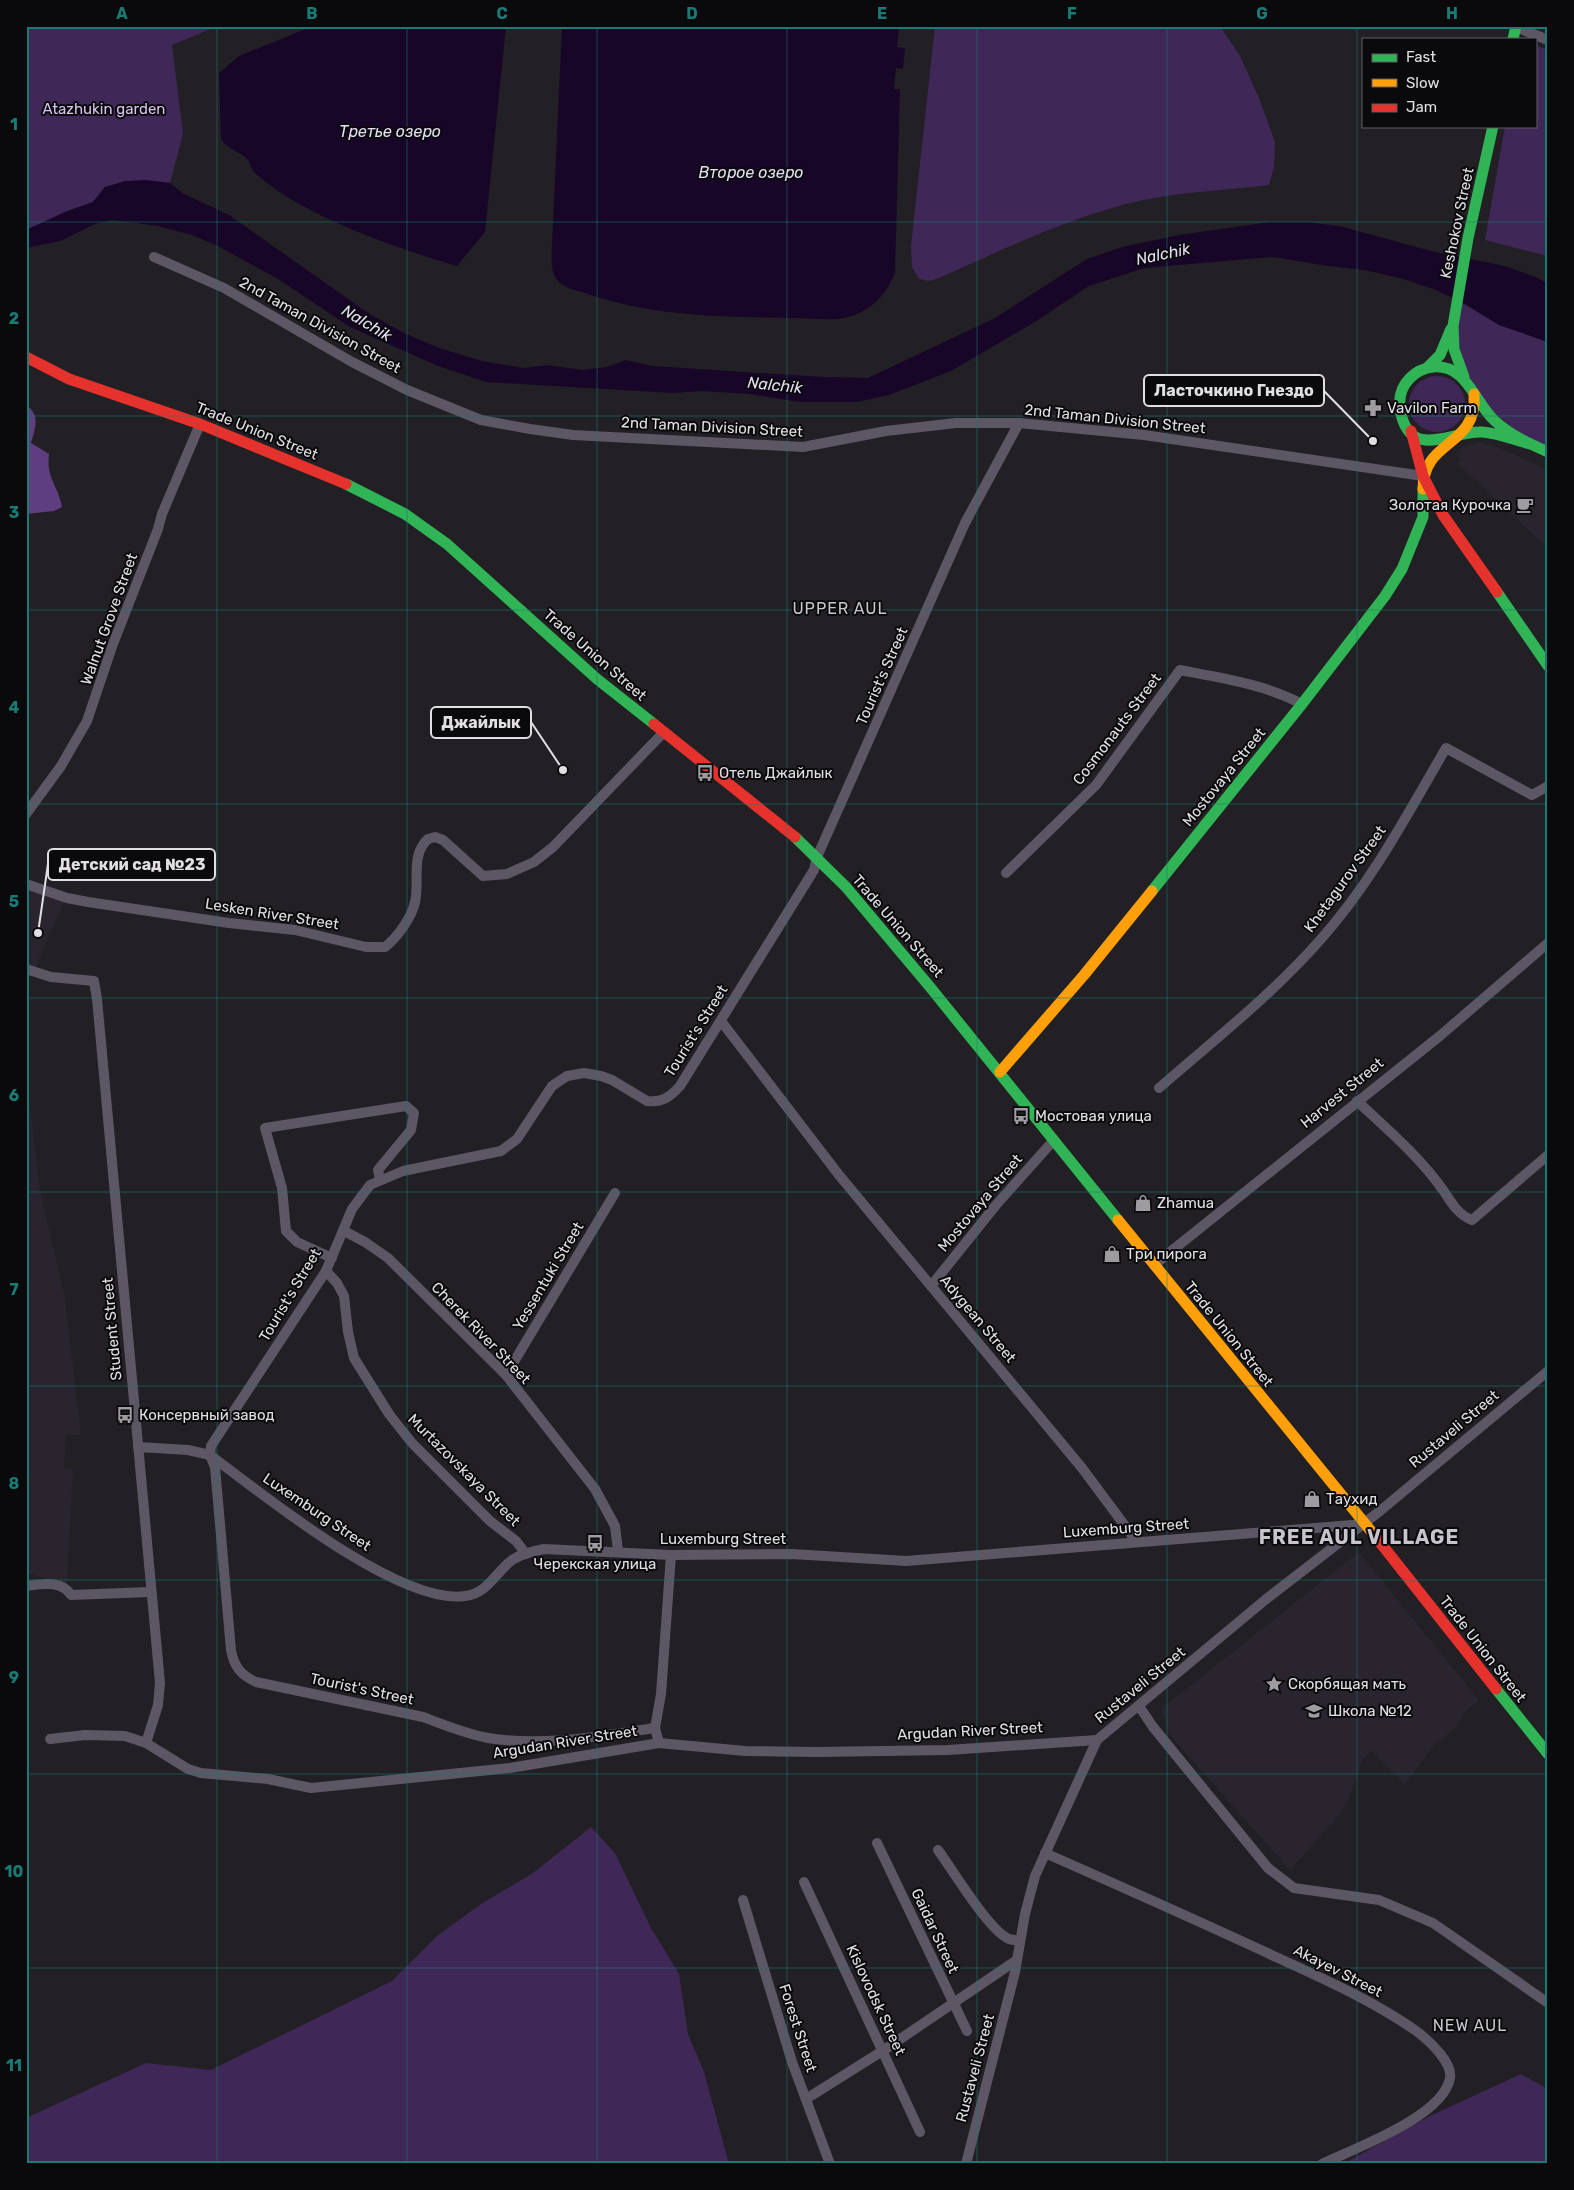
<svg xmlns="http://www.w3.org/2000/svg" width="1574" height="2190" viewBox="0 0 1574 2190" font-family="Rubik,sans-serif">
<rect width="100%" height="100%" fill="#222024"/>
<!-- built -->
<g fill="#29242e">
<polygon points="1480,442 1505,450 1548,470 1548,539 1543,544 1457,463 1461,459 1455,454 1463,447"/>
<polygon points="26,885 65,900 35,968 26,966"/>
<polygon points="26,1076 40,1190 65,1298 81,1435 66,1435 64,1468 73,1469 67,1584 26,1573"/>
<polygon points="1359,1552 1479,1700 1465,1712 1457,1726 1432,1748 1404,1785 1371,1750 1362,1761 1348,1801 1340,1814 1290,1870 1169,1734 1161,1709"/>
</g>
<!-- green -->
<g fill="#3f2757">
<polygon points="26,26 218,26 172,45 183,134 170,183 126,181 105,187 93,202 26,230"/>
<path d="M935,26H1220L1240,56L1259,98L1275,142L1274,167L1269,185C1221,191 1173,192 1126,204C1061,221 1000,251 939,278L929,281L919,279L912,267L911,246Z"/>
<polygon points="1535,45 1548,50 1548,256 1485,240 1505,126 1535,126"/>
<polygon points="1457,300 1499,325 1548,342 1548,452 1530,444 1474,394 1453,326"/>
<circle cx="1437" cy="404" r="28"/>
<polygon points="591,1827 615,1853 651,1928 679,1974 688,2034 704,2072 729,2164 26,2164 26,2118 146,2063 211,2070 392,1981 437,1936 481,1904 533,1873"/>
<polygon points="1521,2074 1548,2089 1548,2164 1343,2164 1430,2116"/>
</g>
<!-- forest -->
<path fill="#5f3d81" d="M26,405C41,415 35,429 31,443L49,454C46,479 58,485 62,507L54,511L26,514Z"/>
<!-- water -->
<g fill="#180629">
<path d="M313,26H506L485,232L457,266C394,247 304,217 255,173C251,170 251,164 248,160C240,151 228,150 221,139L219,73L239,56Z"/>
<path d="M562,26H887L899,29L897,47L905,48L903,69L896,68L894,89H900L895,272C887,295 869,313 844,318C830,321 810,318 795,318C725,317 655,317 588,294C580,291 567,289 560,283C549,273 552,257 552,243Z"/>
<polygon points="146,180 170,183 182,193 229,215 368,313 404,333 439,348 482,361 524,368 548,365 582,370 607,367 626,360 653,366 823,377 868,378 995,318 1087,259 1122,247 1179,235 1270,222 1306,222 1339,226 1435,252 1505,266 1536,277 1548,284 1548,342 1499,325 1467,305 1436,290 1403,279 1365,270 1328,266 1273,257 1144,268 1089,286 1038,320 951,371 889,395 857,402 800,402 749,394 701,391 673,393 486,382 438,366 350,327 278,279 216,245 192,235 158,226 112,220 95,224 60,241 26,248 26,230 67,211 93,202 105,187 126,181"/>
</g>
<g fill="none" stroke-linecap="round" stroke-linejoin="round">
<!-- street -->
<g stroke="#5d5665" stroke-width="10">
<polyline points="1516,27 1548,40"/>
<polyline points="154,257 224,288 352,362 407,390 481,420 530,429 573,435 803,447 886,431 956,423 1019,423 1144,435 1423,476"/>
<polyline points="26,814 61,766 87,721 113,644 158,529 162,514 200,424"/>
<path d="M1006,873L1096,785L1180,670C1222,678 1264,684 1302,704"/>
<path d="M26,884L67,898L88,902L229,923L295,930L366,947H385C397,938 412,917 415,902C420,882 410,855 428,839L435,837L443,840L483,876L507,874L534,862L553,847L664,732"/>
<polyline points="26,969 51,977 94,981 97,999 160,1683 158,1705 146,1743"/>
<polyline points="721,1021 839,1175 1082,1468 1137,1542"/>
<path d="M1159,1088C1214,1040 1273,994 1321,939C1372,882 1408,813 1446,748L1532,795L1548,786"/>
<path d="M1357,1101C1387,1129 1419,1156 1443,1190C1451,1202 1458,1215 1472,1220L1548,1155"/>
<polyline points="344,1231 365,1242 388,1258 506,1375 595,1489 615,1526 618,1551"/>
<polyline points="332,1258 297,1242 286,1231 282,1188 265,1128 406,1106 414,1113 411,1130 378,1170 380,1179"/>
<polyline points="1154,1265 1441,1035 1548,943"/>
<polyline points="326,1271 337,1283 344,1296 348,1332 354,1358 389,1414 412,1443 490,1521 516,1541 526,1554"/>
<polyline points="931,1286 996,1205 1054,1140"/>
<polyline points="506,1375 615,1193"/>
<path d="M138,1447L188,1450L210,1455C262,1494 400,1606 465,1596C488,1593 495,1573 512,1560C521,1554 533,1551 544,1549L671,1555L792,1554L906,1561L1365,1524"/>
<path d="M26,1586C42,1584 62,1580 71,1595L150,1592"/>
<polyline points="1139,1706 1153,1727 1268,1868 1294,1888 1379,1900 1433,1923 1548,2003"/>
<path d="M655,1728C600,1736 544,1747 488,1738C466,1734 444,1725 423,1717L256,1682C241,1675 234,1667 231,1650L215,1467L210,1455L211,1446L326,1271L352,1209L370,1185L403,1171L501,1151L517,1139L552,1086L567,1076L584,1073L601,1076L612,1080L647,1101C662,1103 670,1097 680,1086L814,870L817,857L965,523L1019,423"/>
<polyline points="50,1739 85,1735 125,1736 146,1743 188,1769 201,1773 268,1779 311,1788 510,1768 659,1743 745,1751 817,1752 948,1750 1097,1740"/>
<polyline points="659,1743 655,1728 661,1694 671,1555"/>
<polyline points="877,1843 967,2031"/>
<path d="M938,1850C952,1869 989,1931 1009,1939C1012,1940 1017,1940 1020,1941"/>
<path d="M1045,1853C1122,1887 1199,1921 1276,1957C1324,1979 1376,2002 1419,2033C1430,2042 1453,2063 1450,2078C1443,2117 1355,2148 1322,2164"/>
<polyline points="804,1882 920,2132"/>
<polyline points="743,1900 792,2062 830,2164"/>
<polyline points="806,2099 884,2050 1017,1960"/>
<polyline points="966,2164 1015,1972 1025,1914 1035,1876 1097,1740 1265,1600 1380,1511 1548,1371"/>
</g>
<!-- fast -->
<g stroke="#30b455" stroke-width="11">
<polyline points="1513,39 1516,26"/>
<polyline points="1428,367 1440,355 1451,329"/>
<polyline points="1464,377 1454,349 1453,326 1468,238 1493,126"/>
<path d="M1530,444C1514,440 1498,433 1482,432C1453,430 1412,461 1401,414C1398,401 1400,388 1410,378C1416,372 1424,368 1433,367C1467,364 1474,402 1495,421C1510,435 1530,444 1548,452"/>
<polyline points="346,484 405,514 447,544 597,679 654,724"/>
<polyline points="1497,592 1548,666"/>
<polyline points="795,837 846,887 930,987 1118,1220"/>
<polyline points="1152,891 1302,704 1385,596 1402,569 1423,517 1423,489"/>
<polyline points="1496,1689 1548,1754"/>
</g>
<!-- slow -->
<g stroke="#ff9f0a" stroke-width="11">
<path d="M1423,489C1423,438 1478,448 1474,394"/>
<polyline points="1000,1072 1084,975 1152,891"/>
<polyline points="1118,1220 1375,1536"/>
</g>
<!-- jam -->
<g stroke="#e5322d" stroke-width="11">
<polyline points="26,357 69,379 200,424 346,484"/>
<polyline points="1411,431 1423,476 1443,515 1497,592"/>
<polyline points="654,724 795,837"/>
<polyline points="1375,1536 1496,1689"/>
</g>
</g>
<!-- grid -->
<path fill="none" stroke="#1a7b74" stroke-width="1" stroke-opacity="0.55" d="M217,26V2164M407,26V2164M597,26V2164M787,26V2164M977,26V2164M1167,26V2164M1357,26V2164M26,222H1548M26,416H1548M26,610H1548M26,804H1548M26,998H1548M26,1192H1548M26,1386H1548M26,1580H1548M26,1774H1548M26,1968H1548"/>
<!-- icons -->
<defs>
<g id="pharmacy-bare" transform="scale(1.35)"><path d="M-2-6h4v4h4v4h-4v4h-4v-4h-4v-4h4Z" fill="#9e9ca1" stroke="#0a090c" stroke-width="2.5" paint-order="stroke"/></g>
<g id="cafe-bare" transform="scale(1.35)"><path d="M-5.5-4.5H6V0H3Q3 3.5 0 3.5H-2.5Q-5.5 3.5-5.5 0ZM3-3.2v2h1.7v-2ZM-6 4.5H4V6H-6Z" fill="#9e9ca1" stroke="#0a090c" stroke-width="2.5" paint-order="stroke"/></g>
<g id="bus-bare" transform="scale(1.35)"><path d="M-5-6H5V4H4V6H2V4H-2V6H-4V4H-5ZM-3.5-4V0h7V-4ZM-3.5 1.2v1.5H-2V1.2ZM2 1.2v1.5H3.5V1.2Z" fill="#9e9ca1" stroke="#0a090c" stroke-width="2.5" paint-order="stroke"/></g>
<g id="shop-bare" transform="scale(1.35)"><path d="M-5-2.5h2.3a2.7 3.5 0 0 1 5.4 0H5L5.5 6h-11ZM-1.5-2.5h3a1.5 2.3 0 0 0-3 0Z" fill="#9e9ca1" stroke="#0a090c" stroke-width="2.5" paint-order="stroke"/></g>
<g id="sight-bare" transform="scale(1.35)"><path d="M0-6L1.8-2.2L6-1.7L2.9 1.2L3.7 5.4L0 3.3L-3.7 5.4L-2.9 1.2L-6-1.7L-1.8-2.2Z" fill="#9e9ca1" stroke="#0a090c" stroke-width="2.5" paint-order="stroke"/></g>
<g id="school-bare" transform="scale(1.35)"><path d="M0-5L7-2L0 1L-7-2ZM-4 1L0 2.5L4 1V4Q0 6-4 4Z" fill="#9e9ca1" stroke="#0a090c" stroke-width="2.5" paint-order="stroke"/></g>
</defs>
<g fill-rule="evenodd">
<use href="#pharmacy-bare" x="1373" y="408"/>
<use href="#cafe-bare" x="1525" y="505"/>
<use href="#bus-bare" x="705" y="773"/>
<use href="#bus-bare" x="1021" y="1116"/>
<use href="#shop-bare" x="1143" y="1203"/>
<use href="#shop-bare" x="1112" y="1254"/>
<use href="#bus-bare" x="125" y="1415"/>
<use href="#shop-bare" x="1312" y="1499"/>
<use href="#bus-bare" x="595" y="1543"/>
<use href="#sight-bare" x="1274" y="1684"/>
<use href="#school-bare" x="1314" y="1711"/>
</g>
<g text-anchor="middle" dominant-baseline="central" stroke-width="4" stroke-linejoin="round" paint-order="stroke">
<!-- park labels -->
<g font-size="15" fill="#d5c3ef" stroke="#0a090c">
<text x="104" y="109">Atazhukin garden</text>
</g>
<!-- street labels -->
<g font-size="15" fill="#e1dfe4" stroke="#0a090c">
<text transform="translate(1457 223) rotate(-78)">Keshokov Street</text>
<text transform="translate(320 325) rotate(29)">2nd Taman Division Street</text>
<text transform="translate(1115 419) rotate(6)">2nd Taman Division Street</text>
<text transform="translate(712 427) rotate(3)">2nd Taman Division Street</text>
<text transform="translate(257 431) rotate(22)">Trade Union Street</text>
<text transform="translate(109 619) rotate(-70)">Walnut Grove Street</text>
<text transform="translate(595 655) rotate(41)">Trade Union Street</text>
<text transform="translate(882 676) rotate(-66)">Tourist's Street</text>
<text transform="translate(1117 729) rotate(-53)">Cosmonauts Street</text>
<text transform="translate(1224 777) rotate(-51)">Mostovaya Street</text>
<text transform="translate(1345 879) rotate(-54)">Khetagurov Street</text>
<text transform="translate(272 914) rotate(9)">Lesken River Street</text>
<text transform="translate(898 926) rotate(49)">Trade Union Street</text>
<text transform="translate(696 1031) rotate(-58)">Tourist's Street</text>
<text transform="translate(1342 1093) rotate(-39)">Harvest Street</text>
<text transform="translate(980 1203) rotate(-50)">Mostovaya Street</text>
<text transform="translate(548 1276) rotate(-59)">Yessentuki Street</text>
<text transform="translate(290 1295) rotate(-59)">Tourist's Street</text>
<text transform="translate(978 1319) rotate(50)">Adygean Street</text>
<text transform="translate(112 1329) rotate(-95)">Student Street</text>
<text transform="translate(481 1333) rotate(46)">Cherek River Street</text>
<text transform="translate(1229 1334) rotate(51)">Trade Union Street</text>
<text transform="translate(1454 1429) rotate(-40)">Rustaveli Street</text>
<text transform="translate(464 1470) rotate(45)">Murtazovskaya Street</text>
<text transform="translate(317 1512) rotate(34)">Luxemburg Street</text>
<text transform="translate(1126 1528) rotate(-4)">Luxemburg Street</text>
<text x="723" y="1539">Luxemburg Street</text>
<text transform="translate(1483 1649) rotate(52)">Trade Union Street</text>
<text transform="translate(1140 1685) rotate(-39)">Rustaveli Street</text>
<text transform="translate(362 1689) rotate(12)">Tourist's Street</text>
<text transform="translate(970 1731) rotate(-3)">Argudan River Street</text>
<text transform="translate(565 1742) rotate(-9)">Argudan River Street</text>
<text transform="translate(935 1931) rotate(65)">Gaidar Street</text>
<text transform="translate(1338 1971) rotate(27)">Akayev Street</text>
<text transform="translate(876 2000) rotate(65)">Kislovodsk Street</text>
<text transform="translate(798 2028) rotate(72)">Forest Street</text>
<text transform="translate(975 2068) rotate(-75)">Rustaveli Street</text>
</g>
<!-- poi labels -->
<g font-size="15" fill="#e1dfe4" stroke="#0a090c" text-anchor="start">
<text x="1387" y="408">Vavilon Farm</text>
<text x="1511" y="505" text-anchor="end">Золотая Курочка</text>
<text x="719" y="773">Отель Джайлык</text>
<text x="1035" y="1116">Мостовая улица</text>
<text x="1157" y="1203">Zhamua</text>
<text x="1126" y="1254">Три пирога</text>
<text x="139" y="1415">Консервный завод</text>
<text x="1326" y="1499">Таухид</text>
<text x="595" y="1564" text-anchor="middle">Черекская улица</text>
<text x="1288" y="1684">Скорбящая мать</text>
<text x="1328" y="1711">Школа №12</text>
</g>
<!-- water labels -->
<g font-size="16" font-style="italic" fill="#e5dcf3" stroke="#0a090c">
<text x="390" y="131">Третье озеро</text>
<text x="751" y="172">Второе озеро</text>
<text transform="translate(1163 254) rotate(-12)">Nalchik</text>
<text transform="translate(367 323) rotate(31)">Nalchik</text>
<text transform="translate(775 385) rotate(6)">Nalchik</text>
</g>
<!-- neighbourhood labels -->
<g font-size="16" letter-spacing="1" fill="#c7c4cc" stroke="#0a090c">
<text x="840" y="608">UPPER AUL</text>
<text x="1470" y="2025">NEW AUL</text>
</g>
<!-- district labels -->
<g font-size="20" font-weight="bold" letter-spacing="1" fill="#c7c4cc" stroke="#0a090c">
<text x="1359" y="1537">FREE AUL VILLAGE</text>
</g>
</g>
<!-- callouts -->
<path fill="none" stroke="#e1dfe4" stroke-width="2" d="M1373 441L1324 391M563 770L531 722M38 933L48 864"/>
<g fill="#e1dfe4" stroke="#0a090c" stroke-width="2">
<circle cx="1373" cy="441" r="5"/>
<circle cx="563" cy="770" r="5"/>
<circle cx="38" cy="933" r="5"/>
</g>
<g fill="#0a090c" stroke="#e1dfe4" stroke-width="2">
<rect x="1144" y="375" width="180" height="31" rx="5"/>
<rect x="431" y="707" width="100" height="31" rx="5"/>
<rect x="48" y="849" width="167" height="31" rx="5"/>
</g>
<g font-size="16" text-anchor="middle" font-weight="bold" fill="#e1dfe4">
<text x="1234" y="396">Ласточкино Гнездо</text>
<text x="481" y="728">Джайлык</text>
<text x="132" y="870">Детский сад №23</text>
</g>
<!-- border -->
<rect width="1574" height="2190" fill="none" stroke="#0a090c" stroke-width="55"/>
<!-- legend -->
<rect x="1362" y="38" width="175" height="90" fill="#0a090c" stroke="#605f62"/>
<rect x="1372" y="54" width="25" height="8" fill="#30b455" stroke="#605f62"/>
<text x="1406" y="62" font-size="15" fill="#e1dfe4">Fast</text>
<rect x="1372" y="79" width="25" height="8" fill="#ff9f0a" stroke="#605f62"/>
<text x="1406" y="88" font-size="15" fill="#e1dfe4">Slow</text>
<rect x="1372" y="104" width="25" height="8" fill="#e5322d" stroke="#605f62"/>
<text x="1406" y="112" font-size="15" fill="#e1dfe4">Jam</text>
<rect x="28" y="28" width="1518" height="2134" fill="none" stroke="#1a7b74" stroke-width="2"/>
<g font-size="16" text-anchor="middle" font-weight="bold" fill="#1a7b74">
<text x="122" y="19">A</text>
<text x="312" y="19">B</text>
<text x="502" y="19">C</text>
<text x="692" y="19">D</text>
<text x="882" y="19">E</text>
<text x="1072" y="19">F</text>
<text x="1262" y="19">G</text>
<text x="1452" y="19">H</text>
<text x="14" y="130">1</text>
<text x="14" y="324">2</text>
<text x="14" y="518">3</text>
<text x="14" y="713">4</text>
<text x="14" y="907">5</text>
<text x="14" y="1101">6</text>
<text x="14" y="1295">7</text>
<text x="14" y="1489">8</text>
<text x="14" y="1683">9</text>
<text x="14" y="1877">10</text>
<text x="14" y="2071">11</text>
</g>
</svg>
